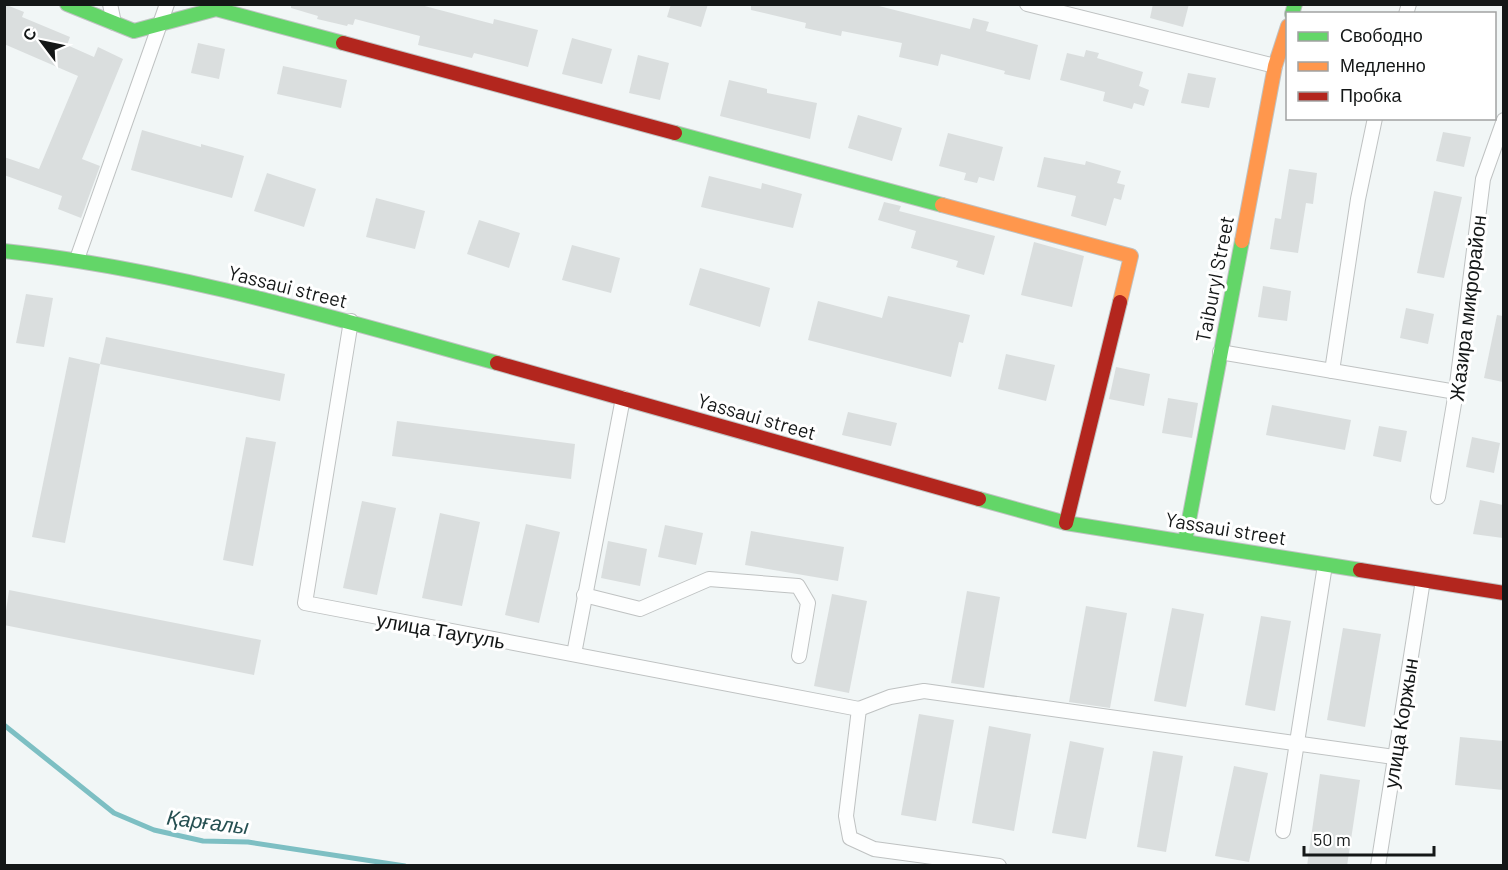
<svg xmlns="http://www.w3.org/2000/svg" width="1508" height="870" viewBox="0 0 1508 870" font-family="Barlow,sans-serif">
<rect width="100%" height="100%" fill="#f1f6f6"/>
<g fill="none" stroke-linecap="round" stroke-linejoin="round">
<!-- stream -->
<polyline stroke="#7dbfc3" stroke-width="5" points="4,725 114,813 154,830 203,841 248,842 405,866"/>
</g>
<!-- building -->
<g fill="#dadede">
<polygon points="4,4 24,12 22,17 70,37 67,45 94,57 98,47 123,59 82,159 100,166 81,218 58,209 62,196 4,175 4,157 39,169 78,76 4,44"/>
<polygon points="291,4 417,4 493,24 494,19 538,30 528,67 474,53 472,58 418,45 420,36 355,19 353,25 348,24 347,26 317,19 318,16 291,8"/>
<polygon points="671,4 708,4 701,27 667,17"/>
<polygon points="751,4 871,4 970,29 973,18 989,22 986,31 1038,45 1030,80 1004,74 1005,71 941,54 938,66 899,57 902,43 842,31 841,36 805,28 806,23 751,10"/>
<polygon points="1153,4 1189,4 1183,27 1150,18"/>
<polygon points="572,38 612,49 602,84 562,74"/>
<polygon points="198,43 225,49 219,79 191,73"/>
<polygon points="1086,50 1099,53 1097,58 1143,72 1139,86 1149,90 1144,106 1134,103 1132,109 1103,101 1105,92 1060,80 1067,53 1084,57"/>
<polygon points="638,55 669,63 660,100 629,93"/>
<polygon points="283,66 347,80 341,108 277,94"/>
<polygon points="1188,73 1216,78 1209,108 1181,103"/>
<polygon points="729,80 767,89 767,93 817,103 810,139 720,116"/>
<polygon points="858,115 902,128 892,161 848,148"/>
<polygon points="142,130 201,147 201,144 244,156 232,198 131,170"/>
<polygon points="1443,132 1471,137 1464,167 1436,161"/>
<polygon points="948,133 1003,147 994,181 979,177 977,183 964,180 966,173 939,166"/>
<polygon points="1044,157 1085,165 1086,161 1121,171 1117,183 1125,185 1121,200 1114,198 1106,226 1071,216 1076,196 1037,187"/>
<polygon points="1289,169 1317,173 1313,204 1306,203 1298,253 1270,249 1275,218 1281,219"/>
<polygon points="267,173 316,189 304,227 254,211"/>
<polygon points="709,176 761,189 762,183 802,194 793,228 701,207"/>
<polygon points="1434,191 1462,197 1444,278 1417,273"/>
<polygon points="376,198 425,211 415,249 366,237"/>
<polygon points="884,202 901,206 899,211 995,236 984,275 956,267 958,261 911,248 916,231 878,220"/>
<polygon points="479,220 520,233 509,268 467,254"/>
<polygon points="1034,242 1084,256 1072,307 1021,295"/>
<polygon points="572,245 620,258 611,293 562,280"/>
<polygon points="700,268 770,288 760,327 689,305"/>
<polygon points="1263,286 1291,291 1287,321 1258,317"/>
<polygon points="26,294 53,298 44,347 16,343"/>
<polygon points="888,296 970,315 963,343 959,342 951,377 808,340 818,301 882,318"/>
<polygon points="1406,308 1434,314 1428,344 1400,338"/>
<polygon points="1497,315 1503,316 1503,382 1484,378"/>
<polygon points="106,337 285,374 280,401 100,364"/>
<polygon points="1006,354 1055,365 1046,401 998,389"/>
<polygon points="69,357 100,364 65,543 32,537"/>
<polygon points="1116,367 1150,374 1144,406 1109,399"/>
<polygon points="1168,398 1198,403 1192,438 1162,433"/>
<polygon points="1272,405 1351,420 1345,450 1266,435"/>
<polygon points="848,412 897,423 891,446 842,435"/>
<polygon points="397,421 575,444 571,479 392,456"/>
<polygon points="1379,426 1407,431 1401,462 1373,456"/>
<polygon points="246,437 276,442 253,566 223,560"/>
<polygon points="1472,437 1500,443 1494,473 1466,467"/>
<polygon points="1480,500 1503,505 1503,538 1473,534"/>
<polygon points="362,501 396,508 377,595 343,588"/>
<polygon points="440,513 480,522 462,606 422,598"/>
<polygon points="526,524 560,532 539,623 505,615"/>
<polygon points="665,525 703,533 696,565 658,557"/>
<polygon points="751,531 844,547 838,581 745,565"/>
<polygon points="608,541 647,549 640,586 601,578"/>
<polygon points="9,590 261,640 254,675 4,625"/>
<polygon points="967,591 1000,597 984,688 951,683"/>
<polygon points="832,594 867,601 849,693 814,686"/>
<polygon points="1086,606 1127,613 1110,708 1069,702"/>
<polygon points="1172,608 1204,614 1186,707 1154,701"/>
<polygon points="1261,616 1291,621 1275,711 1245,705"/>
<polygon points="1343,628 1381,634 1365,727 1327,720"/>
<polygon points="919,714 954,720 936,821 901,815"/>
<polygon points="989,726 1031,734 1014,831 972,823"/>
<polygon points="1460,737 1503,741 1503,790 1455,785"/>
<polygon points="1070,741 1104,748 1086,839 1052,833"/>
<polygon points="1153,751 1183,756 1166,852 1137,847"/>
<polygon points="1234,766 1268,773 1249,862 1215,856"/>
<polygon points="1320,774 1360,780 1347,866 1307,866"/>
</g>
<g fill="none" stroke-linecap="round" stroke-linejoin="round">
<!-- street casing -->
<g stroke="#bfc2c2" stroke-width="16">
<g id="street">
<polyline points="110,4 114,23"/>
<polyline points="1027,4 1275,66"/>
<polyline points="1406,14 1409,4"/>
<polyline points="77,259 167,4"/>
<polyline points="351,321 305,603 859,709"/>
<polyline points="1220,352 1456,392"/>
<polyline points="1332,371 1358,199 1375,118"/>
<polyline points="1438,497 1456,392 1483,179 1504,120"/>
<polyline points="584,595 640,609 709,579 798,586 808,603 799,656"/>
<polyline points="574,654 623,398"/>
<polyline points="859,709 890,697 924,691 1394,757"/>
<polyline points="859,709 846,816 850,838 874,849 999,866"/>
<polyline points="1283,831 1325,565"/>
<polyline points="1378,866 1423,580"/>
</g>
</g>
<!-- fast casing -->
<g stroke="#bfc2c2" stroke-width="16">
<g id="fast">
<polyline points="67,4 134,31 216,9 343,43"/>
<polyline points="1292,14 1295,4"/>
<polyline points="675,133 942,205"/>
<path d="M4,251C172,269 334,318 497,363"/>
<polyline points="979,499 1066,523 1360,570"/>
<polyline points="1185,541 1242,241"/>
</g>
</g>
<!-- slow casing -->
<g stroke="#bfc2c2" stroke-width="16">
<g id="slow">
<polyline points="942,205 1131,256 1120,302"/>
<polyline points="1242,241 1275,66 1288,26"/>
</g>
</g>
<!-- jam casing -->
<g stroke="#bfc2c2" stroke-width="16">
<g id="jam">
<polyline points="343,43 675,133"/>
<polyline points="497,363 979,499"/>
<polyline points="1066,523 1120,302"/>
<polyline points="1360,570 1504,593"/>
</g>
</g>
<!-- street -->
<use href="#street" stroke="#fdfefe" stroke-width="14"/>
<!-- fast -->
<use href="#fast" stroke="#63d668" stroke-width="14"/>
<!-- slow -->
<use href="#slow" stroke="#ff974d" stroke-width="14"/>
<!-- jam -->
<use href="#jam" stroke="#b3261e" stroke-width="14"/>
</g>
<g text-anchor="middle" dominant-baseline="central" stroke-width="6" stroke-linejoin="round" paint-order="stroke">
<!-- street labels -->
<g font-size="20" fill="#141717" stroke="#fff">
<text transform="translate(1214 279) rotate(-79)">Taiburyl Street</text>
<text transform="translate(288 286) rotate(14)">Yassaui street</text>
<text transform="translate(1467 308) rotate(-83)">Жазира микрорайон</text>
<text transform="translate(757 416) rotate(16)">Yassaui street</text>
<text transform="translate(1226 528) rotate(9)">Yassaui street</text>
<text transform="translate(441 630) rotate(10)">улица Таугуль</text>
<text transform="translate(1400 723) rotate(-81)">улица Коржын</text>
</g>
<!-- water labels -->
<g font-size="21" font-style="italic" fill="#265052" stroke="#fff">
<text transform="translate(208 821) rotate(7)">Қарғалы</text>
</g>
</g>
<!-- border -->
<rect width="1508" height="870" fill="none" stroke="#141717" stroke-width="12"/>
<!-- legend -->
<rect x="1286" y="12" width="210" height="108" fill="#ffffff" stroke="#a1a2a2" stroke-width="1.5"/>
<rect x="1298" y="32" width="30" height="9" fill="#63d668" stroke="#a1a2a2" stroke-width="1.5"/>
<text x="1340" y="42" font-size="18" fill="#141717">Свободно</text>
<rect x="1298" y="62" width="30" height="9" fill="#ff974d" stroke="#a1a2a2" stroke-width="1.5"/>
<text x="1340" y="72" font-size="18" fill="#141717">Медленно</text>
<rect x="1298" y="92" width="30" height="9" fill="#b3261e" stroke="#a1a2a2" stroke-width="1.5"/>
<text x="1340" y="102" font-size="18" fill="#141717">Пробка</text>
<!-- north arrow -->
<g transform="translate(42 42) rotate(302)" stroke="#ffffff" stroke-width="4.5" paint-order="stroke">
<path d="M0-4.5L10 22L0 15L-10 22Z" fill="#141717"/>
<text y="-9" font-size="16" font-weight="bold" text-anchor="middle" fill="#141717">С</text>
</g>
<!-- scale -->
<path d="M1304 846v9h130v-9" fill="none" stroke="#141717" stroke-width="3"/>
<text x="1313" y="846" font-size="18" fill="#141717" stroke="#ffffff" stroke-width="4.5" paint-order="stroke">50 m</text>
</svg>
